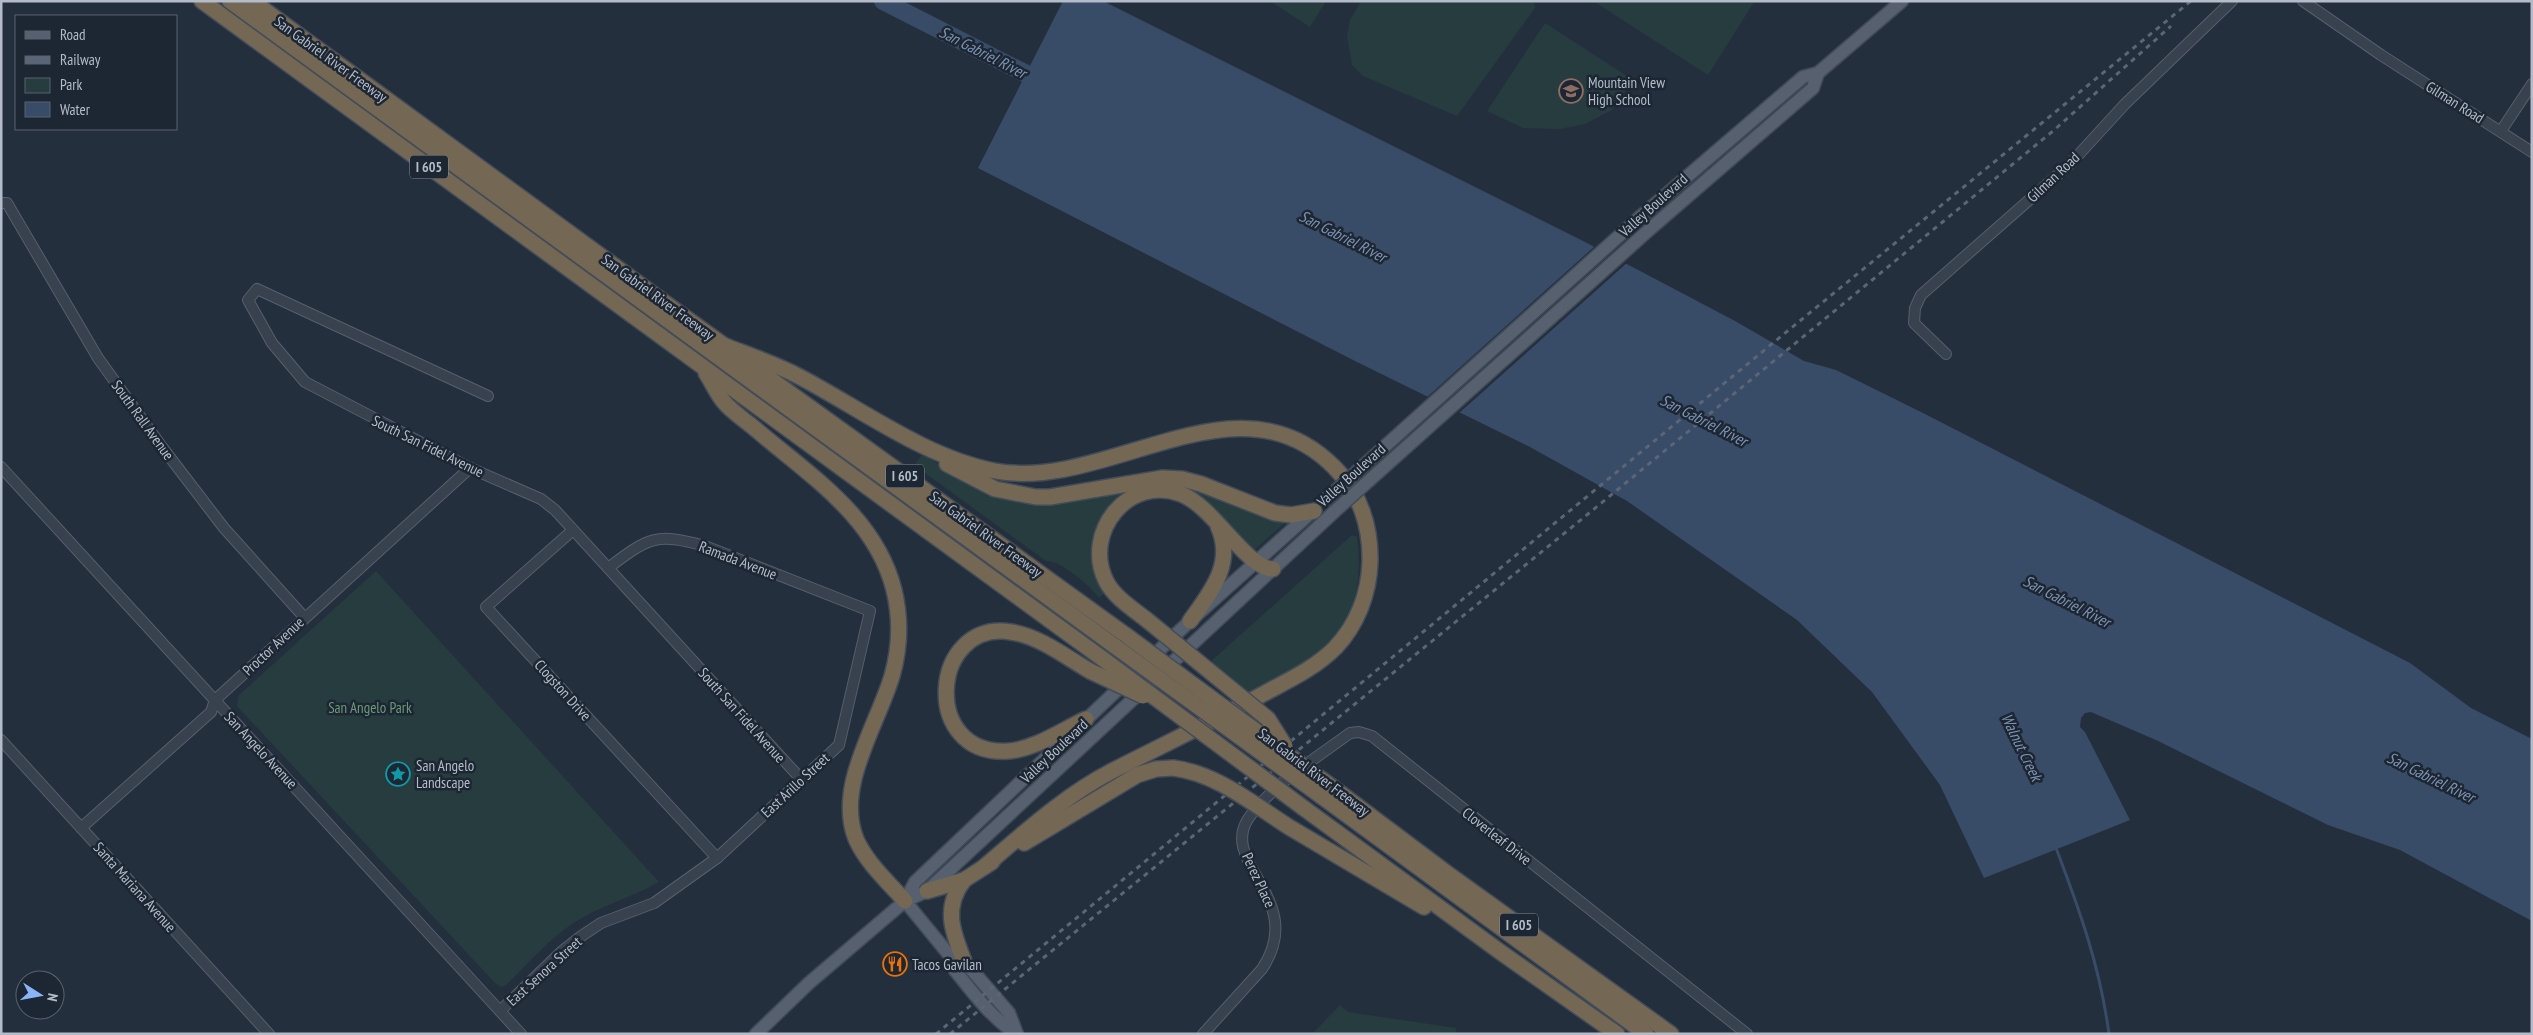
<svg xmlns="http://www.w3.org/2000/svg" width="2533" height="1035" viewBox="0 0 2533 1035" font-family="'PT Sans Narrow',sans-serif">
<rect width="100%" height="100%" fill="#242f3e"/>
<!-- green -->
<g fill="#263c3f">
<polygon points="1270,1 1326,1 1310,27"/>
<polygon points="1361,1 1534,1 1535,8 1457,116 1363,76 1352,65 1347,36 1350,20"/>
<polygon points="1593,1 1753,1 1754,2 1708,75"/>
<polygon points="1545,23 1633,80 1612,110 1585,124 1560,129 1523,128 1487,111"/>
<path d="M923,454L988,496L993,494L1005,499L1035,504L1144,485L1181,484L1287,521L1253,551L1208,502L1196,495L1165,487L1101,521L1095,534L1094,563L1097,578L1116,604L1115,605L1104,594L1099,598C1092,587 1059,559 1046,561L914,465Z"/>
<path d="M1352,535L1357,537C1364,590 1352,633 1306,664C1287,677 1264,685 1244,696L1209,663Z"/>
<path d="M376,571L659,882C631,898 599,906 572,924C548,940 527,965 506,985L501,987L495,983L237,706L238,696Z"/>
<polygon points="1340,1005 1348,1012 1456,1028 1456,1034 1312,1034"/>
</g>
<!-- water -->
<polygon fill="#394c67" points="1063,1 1103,1 1585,242 1735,321 1804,361 1836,370 1927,415 2410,663 2471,708 2532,739 2532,921 2400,850 2328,825 2156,740 2091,712 2085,713 2081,718 2080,727 2085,732 2130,820 1984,878 1940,785 1872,692 1797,620 1627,501 1530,447 1357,362 978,168"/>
<!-- pier -->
<polygon fill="#242f3e" points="1596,245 1628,262 1458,414 1426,398"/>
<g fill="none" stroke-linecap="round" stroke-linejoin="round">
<!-- stream -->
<path stroke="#394c67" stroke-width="3" d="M2056,848C2080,911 2100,967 2109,1034"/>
<!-- river -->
<polyline stroke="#394c67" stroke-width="18" points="883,1 1046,84"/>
<!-- minor casing -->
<g stroke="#565f6c" stroke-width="12">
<g id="minor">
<polyline points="2303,1 2381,55 2532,152"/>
<polyline points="2501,131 2532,84"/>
<polyline points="1,203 7,203 98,358 162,447 224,528 304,617"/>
<polyline points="1946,354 1914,323 1915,308 1921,295 2070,164 2125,104 2232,1"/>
<polyline points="488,396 257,289 248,300 272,343 305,382 470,468 541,499 555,510 801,779"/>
<polyline points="1,467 521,1034"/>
<polyline points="573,530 486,607 717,858"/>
<polyline points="1,740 269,1034"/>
<polyline points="81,828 211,712 215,700 470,468"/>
<path d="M500,1011L561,952L580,937L601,923L654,903L717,858L839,745L870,611L705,546C655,532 648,538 608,568"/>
<path d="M1203,1034L1262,969C1308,900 1219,864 1248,819C1269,787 1319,756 1350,733L1359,732L1372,736L1747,1034"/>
</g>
</g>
<!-- major casing -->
<g stroke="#414a57" stroke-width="15">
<g id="major">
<polyline points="1640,217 1803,77 1818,73 1902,1"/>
<polyline points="1650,229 1813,88 1818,73"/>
<polyline points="905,901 915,882 1190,621 1314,510"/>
<path d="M905,901L955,962L954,969C973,993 990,1016 1016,1034"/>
<polyline points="955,962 964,961 1009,1013 1017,1034"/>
<polyline points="756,1034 809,983 905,901 927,891 1334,512"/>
</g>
</g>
<!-- highway casing -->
<g stroke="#434c59" stroke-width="18">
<g id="highway">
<polyline points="202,1 1103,659"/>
<polyline points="230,1 1116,647"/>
<polyline points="252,1 672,308 1127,636"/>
<path d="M723,345C748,355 776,364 800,377C861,409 926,458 995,471C1108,492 1238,368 1335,468C1360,493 1371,527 1370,562C1369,594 1357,625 1335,648C1315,668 1289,680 1265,693C1215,720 1163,745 1112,771C1064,796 1024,833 984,867"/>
<path d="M706,373C712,382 717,394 724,402C733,413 748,422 759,432C812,477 876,518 894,590C901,619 900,648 892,676C877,726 835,787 856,839C866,862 888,882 905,901"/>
<polyline points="947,464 995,489 1036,497 1050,497 1163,478 1182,479 1201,484 1275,513 1291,515 1314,511"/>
<path d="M1147,620C1133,609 1114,597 1106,581C1082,532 1129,474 1181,494C1213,506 1247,569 1273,569"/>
<path d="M1190,621C1211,592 1235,563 1218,526"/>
<path d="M1086,719C1062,730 1035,749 1009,751C920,758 930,619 1011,632C1039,636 1066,657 1090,671"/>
<polyline points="1332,787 1448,874 1671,1034"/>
<polyline points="1321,796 1646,1034"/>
<polyline points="1305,809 1499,951 1617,1034"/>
<polyline points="1289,827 1424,907"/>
<polyline points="1024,843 1137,775 1156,769 1173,768"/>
<polyline points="927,891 964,880 992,862"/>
<path d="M964,961C952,931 943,907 964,880"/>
</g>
</g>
<!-- minor -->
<use href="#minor" stroke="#38414e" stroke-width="10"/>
<!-- major -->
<use href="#major" stroke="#56606e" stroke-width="12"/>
<!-- highway -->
<use href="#highway" stroke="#746855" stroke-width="15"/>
<!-- rail -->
<g stroke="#5a6575" stroke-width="3" stroke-dasharray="5 5" stroke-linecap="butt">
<polyline points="936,1034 1790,329 2191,1"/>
<polyline points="950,1034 1588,514 2053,131 2171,26"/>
</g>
<!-- major-bridge casing -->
<g stroke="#414a57" stroke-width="15" stroke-linecap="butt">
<g id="major-bridge">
<polyline points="1324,501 1640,217"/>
<polyline points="1334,512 1650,229"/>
</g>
</g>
<!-- highway-bridge casing -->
<g stroke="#434c59" stroke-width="18" stroke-linecap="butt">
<g id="highway-bridge">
<polyline points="1147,620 1268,719 1285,746"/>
<polyline points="1127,636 1332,787"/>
<polyline points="1116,647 1321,796"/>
<polyline points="1103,659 1305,809"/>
<polyline points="1090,671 1143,696"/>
<path d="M1173,768C1216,773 1253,804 1289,827"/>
</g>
</g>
<!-- major-bridge -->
<use href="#major-bridge" stroke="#56606e" stroke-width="12"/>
<!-- highway-bridge -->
<use href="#highway-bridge" stroke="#746855" stroke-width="15"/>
</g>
<!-- icons -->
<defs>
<g id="school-ring" transform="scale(1.25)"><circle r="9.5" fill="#1d2633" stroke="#8d6e63" stroke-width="1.5"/><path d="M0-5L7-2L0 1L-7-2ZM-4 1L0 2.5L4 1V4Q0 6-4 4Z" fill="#8d6e63"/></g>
<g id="sight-ring" transform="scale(1.25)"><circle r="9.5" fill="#1d2633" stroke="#0f9aa8" stroke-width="1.5"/><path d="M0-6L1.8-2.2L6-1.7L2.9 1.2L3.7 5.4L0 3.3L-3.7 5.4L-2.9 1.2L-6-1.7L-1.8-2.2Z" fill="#0f9aa8"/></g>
<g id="restaurant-ring" transform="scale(1.25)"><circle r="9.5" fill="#1d2633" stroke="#e8710a" stroke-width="1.5"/><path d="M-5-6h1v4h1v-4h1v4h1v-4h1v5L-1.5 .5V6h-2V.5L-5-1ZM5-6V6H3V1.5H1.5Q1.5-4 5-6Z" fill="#e8710a"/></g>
</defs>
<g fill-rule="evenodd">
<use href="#school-ring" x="1571" y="91"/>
<use href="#sight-ring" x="398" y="774"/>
<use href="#restaurant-ring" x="895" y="964"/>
</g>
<g text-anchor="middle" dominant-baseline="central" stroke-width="5" stroke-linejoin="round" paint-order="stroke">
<!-- shield labels -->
<g fill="#1d2633" stroke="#878f9c" stroke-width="1">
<rect x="410" y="155.5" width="38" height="23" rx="4"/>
<rect x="886" y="464.5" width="38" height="23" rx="4"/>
<rect x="1500" y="913.5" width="38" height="23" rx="4"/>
</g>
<g font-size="14" font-weight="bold" fill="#b4bcc9">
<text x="429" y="167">I 605</text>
<text x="905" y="476">I 605</text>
<text x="1519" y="925">I 605</text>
</g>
<!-- street labels -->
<g font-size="15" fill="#b4bcc9" stroke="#1d2633">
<text transform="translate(331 59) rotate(36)">San Gabriel River Freeway</text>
<text transform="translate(2455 102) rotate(32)">Gilman Road</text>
<text transform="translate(2053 177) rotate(-43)">Gilman Road</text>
<text transform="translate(1653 205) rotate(-42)">Valley Boulevard</text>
<text transform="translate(658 297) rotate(36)">San Gabriel River Freeway</text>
<text transform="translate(143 420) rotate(54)">South Rall Avenue</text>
<text transform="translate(428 446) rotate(26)">South San Fidel Avenue</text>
<text transform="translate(1351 475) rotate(-42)">Valley Boulevard</text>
<text transform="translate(986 534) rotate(36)">San Gabriel River Freeway</text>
<text transform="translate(738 560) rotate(21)">Ramada Avenue</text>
<text transform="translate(273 646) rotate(-43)">Proctor Avenue</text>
<text transform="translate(563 690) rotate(48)">Clogston Drive</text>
<text transform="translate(742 715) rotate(48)">South San Fidel Avenue</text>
<text transform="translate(261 750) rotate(47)">San Angelo Avenue</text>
<text transform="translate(1054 751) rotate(-43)">Valley Boulevard</text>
<text transform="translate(1314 772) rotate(37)">San Gabriel River Freeway</text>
<text transform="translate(795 785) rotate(-43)">East Arillo Street</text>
<text transform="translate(1497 836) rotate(38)">Cloverleaf Drive</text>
<text transform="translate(1259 880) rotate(65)">Perez Place</text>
<text transform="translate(135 887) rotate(48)">Santa Mariana Avenue</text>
<text transform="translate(544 971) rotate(-42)">East Senora Street</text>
</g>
<!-- poi labels -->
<g font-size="15" fill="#b4bcc9" stroke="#1d2633" text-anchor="start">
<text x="1588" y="82">Mountain View<tspan x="1588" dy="17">High School</tspan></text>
<text x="416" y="765">San Angelo<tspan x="416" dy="17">Landscape</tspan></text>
<text x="912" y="964">Tacos Gavilan</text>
</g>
<!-- park labels -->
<g font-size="15" fill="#6b9a76" stroke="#1d2633">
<text x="370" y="707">San Angelo Park</text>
</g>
<!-- water labels -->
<g font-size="16" font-style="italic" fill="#7c92b1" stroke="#1d2633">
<text transform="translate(983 52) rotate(27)">San Gabriel River</text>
<text transform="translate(1343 236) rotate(27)">San Gabriel River</text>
<text transform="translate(1704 420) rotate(27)">San Gabriel River</text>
<text transform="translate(2067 601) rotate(27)">San Gabriel River</text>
<text transform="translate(2022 747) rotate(64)">Walnut Creek</text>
<text transform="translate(2431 777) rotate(26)">San Gabriel River</text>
</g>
</g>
<!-- border -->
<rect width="2533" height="1035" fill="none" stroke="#b4bcc9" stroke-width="5"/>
<!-- legend -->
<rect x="15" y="15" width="162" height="115" fill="#1d2633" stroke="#59626f"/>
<rect x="25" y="31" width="25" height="8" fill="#56606e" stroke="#59626f"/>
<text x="60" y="40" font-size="15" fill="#b4bcc9">Road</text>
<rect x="25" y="56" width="25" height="8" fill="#5a6575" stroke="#59626f"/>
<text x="60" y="65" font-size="15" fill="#b4bcc9">Railway</text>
<rect x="25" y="78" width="25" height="15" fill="#263c3f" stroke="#59626f"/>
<text x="60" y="90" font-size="15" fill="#b4bcc9">Park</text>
<rect x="25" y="102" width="25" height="15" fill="#394c67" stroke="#59626f"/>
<text x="60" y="115" font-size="15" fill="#b4bcc9">Water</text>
<!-- north arrow -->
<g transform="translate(40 995) rotate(101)"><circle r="24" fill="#1d2633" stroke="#59626f"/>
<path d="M0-4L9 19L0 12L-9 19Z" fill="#8ab4f8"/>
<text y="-8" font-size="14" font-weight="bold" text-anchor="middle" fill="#b4bcc9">N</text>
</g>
</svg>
